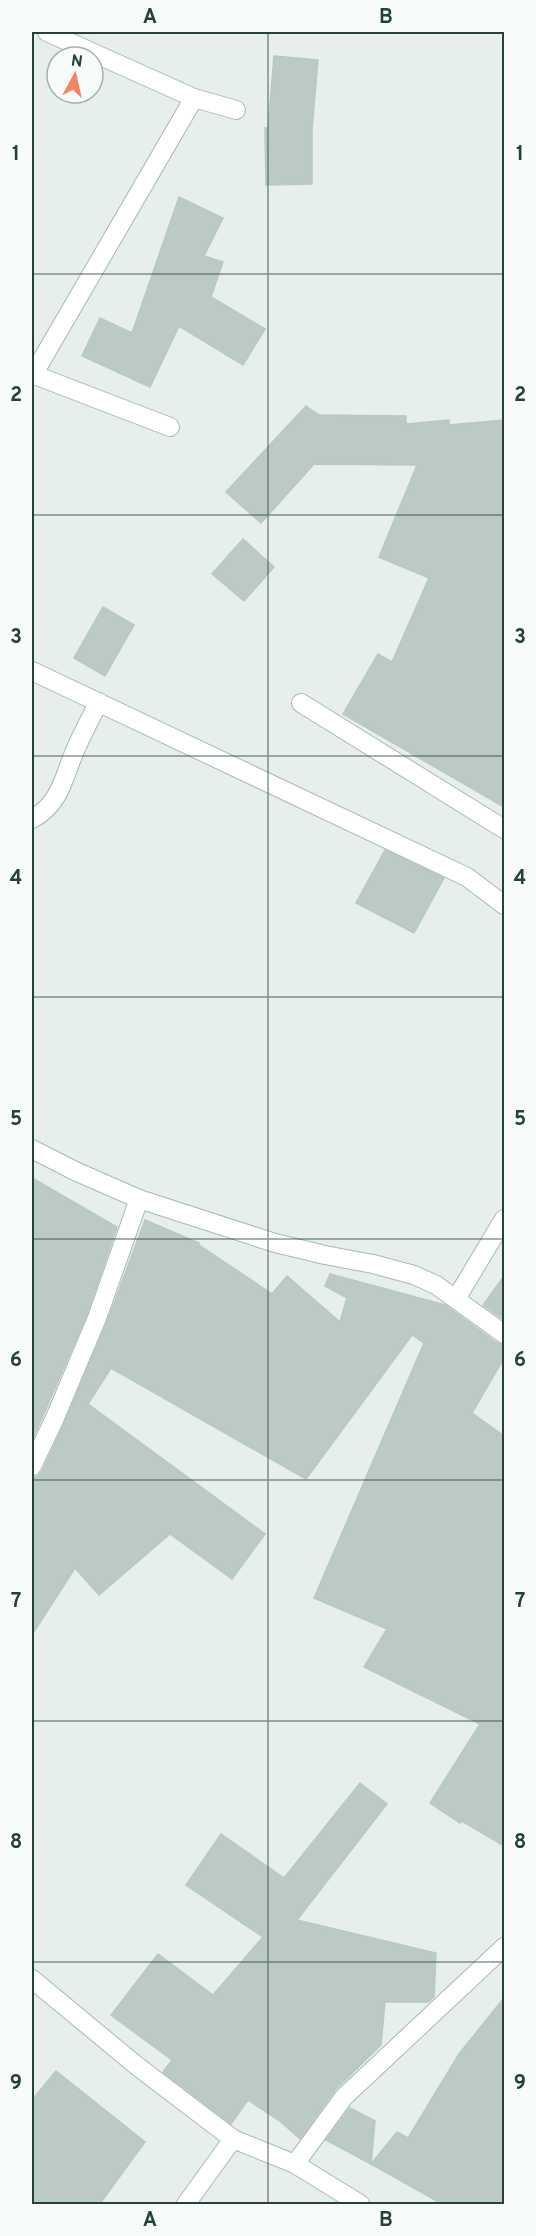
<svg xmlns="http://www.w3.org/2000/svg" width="536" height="2236" viewBox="0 0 536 2236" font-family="Overpass,sans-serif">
<rect width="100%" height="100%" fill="#e6efeb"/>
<!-- building -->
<g fill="#bbcac4" stroke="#b8c9c2" stroke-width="1.5">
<polygon points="274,56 318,60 312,129 312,184 266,185 265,128 268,128"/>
<polygon points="179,197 223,218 204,256 223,262 211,297 265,329 243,365 179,326 150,387 82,356 100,318 132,333"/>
<polygon points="306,406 319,415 406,416 406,424 449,420 449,425 504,420 504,807 343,714 378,654 392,662 429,578 379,557 417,465 314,464 261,523 226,492"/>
<polygon points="243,539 274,567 244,601 212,574"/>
<polygon points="103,607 134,625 105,676 74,658"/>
<polygon points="385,850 444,878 414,933 356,903"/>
<polygon points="32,1178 117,1227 87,1314 32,1441"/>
<polygon points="145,1220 199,1243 199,1245 272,1294 287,1276 340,1322 347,1298 325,1286 330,1274 445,1305 497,1343 504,1345 504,1358 472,1413 504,1436 504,1846 462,1821 460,1823 430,1803 480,1724 364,1667 387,1629 314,1598 424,1343 412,1335 306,1479 111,1368 88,1404 265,1534 232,1579 170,1534 99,1595 75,1568 32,1635 32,1477 38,1476 42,1471 64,1424 107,1322"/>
<polygon points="504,1276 504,1320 483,1305"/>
<polygon points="360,1783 387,1804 297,1920 436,1953 434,1997 428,2002 385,2002 381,2045 335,2090 300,2139 281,2122 248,2100 231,2124 163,2072 172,2060 111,2015 158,1954 213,1995 263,1937 186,1885 221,1834 284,1878"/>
<polygon points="504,1998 504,2205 444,2205 371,2164 397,2132 408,2138 459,2054"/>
<polygon points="56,2071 145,2142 99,2205 32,2205 32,2100"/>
<polygon points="350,2108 375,2121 371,2164 326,2140"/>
</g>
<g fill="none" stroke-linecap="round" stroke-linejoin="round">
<!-- service casing -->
<g stroke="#a8b8b2" stroke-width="20">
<polyline id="service" points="301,703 504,829"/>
</g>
<!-- minor casing -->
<g stroke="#a8b8b2" stroke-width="20">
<g id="minor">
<polyline points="47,32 194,98 236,110"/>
<polyline points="32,374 170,427"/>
<polyline points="33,375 194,98"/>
<polyline points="32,671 467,877 504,905"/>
<path d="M32,819C59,805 63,780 74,753C81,736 90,719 99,702"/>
<polyline points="32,1149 75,1171 139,1199 275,1243 325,1255 373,1264 414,1275 436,1285 504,1334"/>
<polyline points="456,1299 504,1219"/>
<polyline points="32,1466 54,1420 97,1318 139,1199"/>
<polyline points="32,1979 137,2066 233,2139 295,2164 360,2204"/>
<polyline points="295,2164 344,2097 504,1947"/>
<polyline points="186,2204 233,2139"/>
</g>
</g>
<!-- service -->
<use href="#service" stroke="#fff" stroke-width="18"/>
<!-- minor -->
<use href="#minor" stroke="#fff" stroke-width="18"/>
</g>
<!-- grid -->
<path fill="none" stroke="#24423a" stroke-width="1.5" stroke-opacity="0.55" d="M268,32V2204M32,274H504M32,515H504M32,756H504M32,997H504M32,1239H504M32,1480H504M32,1721H504M32,1962H504"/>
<!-- border -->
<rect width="536" height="2236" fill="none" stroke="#f7fbf9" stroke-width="66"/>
<!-- north arrow -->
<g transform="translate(75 75) rotate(8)"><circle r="28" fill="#f7fbf9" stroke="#a3b1ad" stroke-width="1.5"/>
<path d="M0-4.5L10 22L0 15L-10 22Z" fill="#f4845f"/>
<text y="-9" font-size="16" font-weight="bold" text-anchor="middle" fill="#24423a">N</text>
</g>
<rect x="33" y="33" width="470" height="2170" fill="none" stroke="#24423a" stroke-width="2"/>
<g font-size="20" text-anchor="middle" font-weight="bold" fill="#24423a">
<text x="150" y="23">A</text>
<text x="386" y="23">B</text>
<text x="16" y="160">1</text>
<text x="520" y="160">1</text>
<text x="16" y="401">2</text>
<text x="520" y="401">2</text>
<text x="16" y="643">3</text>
<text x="520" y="643">3</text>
<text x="16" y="884">4</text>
<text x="520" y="884">4</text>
<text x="16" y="1125">5</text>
<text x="520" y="1125">5</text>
<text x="16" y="1366">6</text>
<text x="520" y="1366">6</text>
<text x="16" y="1607">7</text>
<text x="520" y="1607">7</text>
<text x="16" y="1848">8</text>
<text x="520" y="1848">8</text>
<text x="16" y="2089">9</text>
<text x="520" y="2089">9</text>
<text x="150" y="2226">A</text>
<text x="386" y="2226">B</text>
</g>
</svg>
